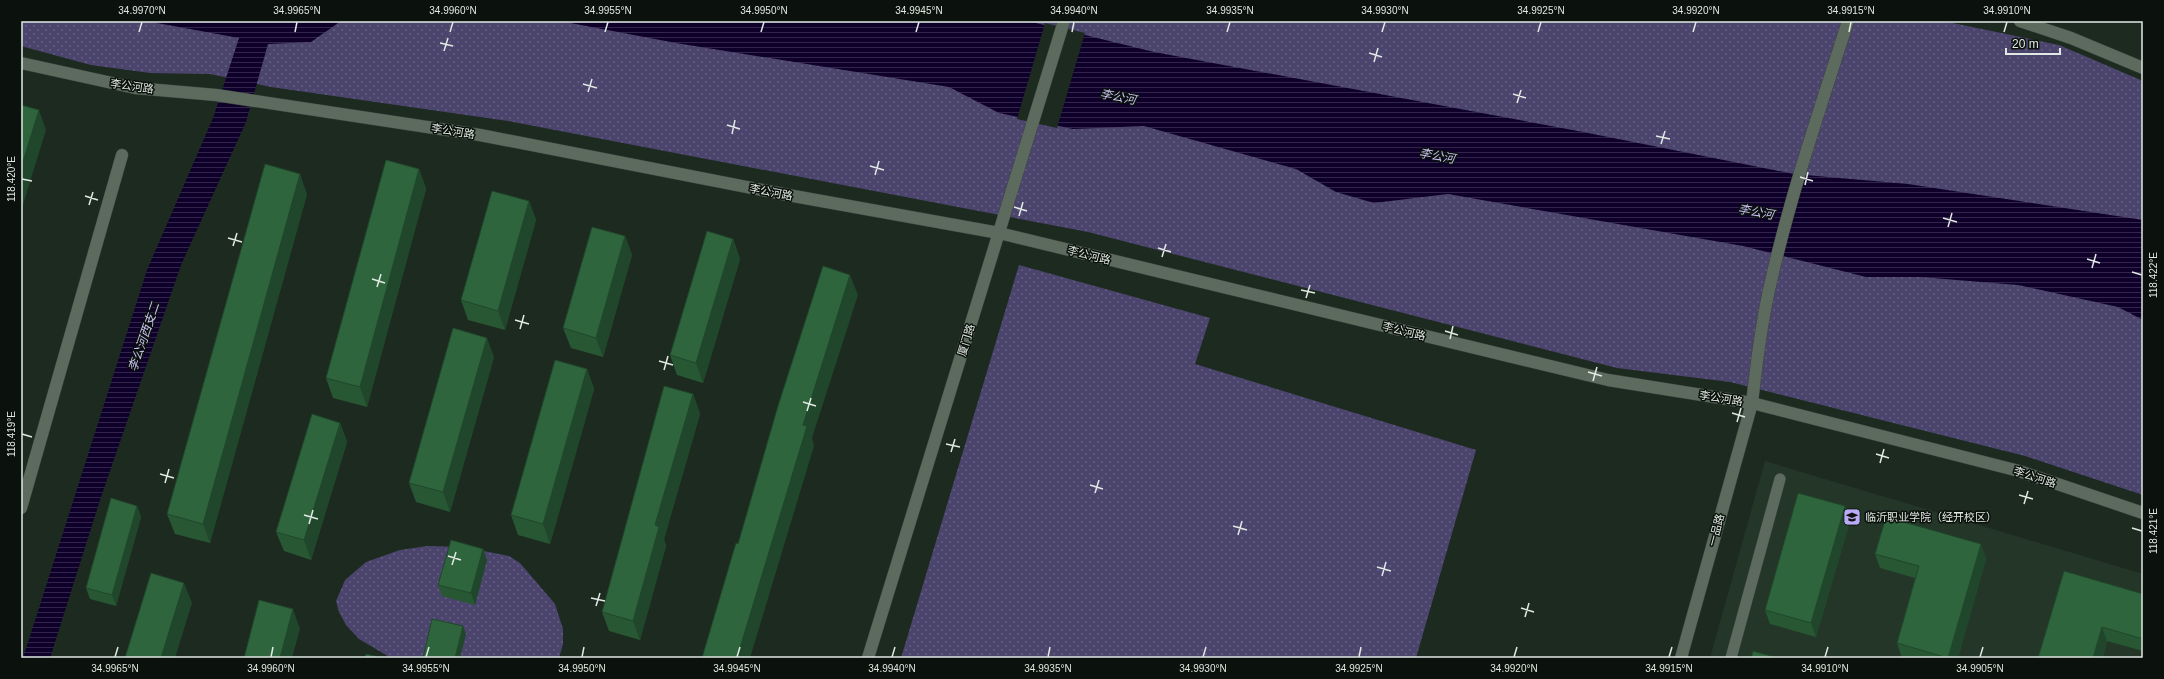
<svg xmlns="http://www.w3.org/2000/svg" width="2164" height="679" viewBox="0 0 2164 679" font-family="Arial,'Noto Sans SC',sans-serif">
<defs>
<pattern id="green-dots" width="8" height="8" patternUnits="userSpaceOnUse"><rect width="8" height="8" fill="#4b446d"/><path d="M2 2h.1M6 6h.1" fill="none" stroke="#655f82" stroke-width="1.8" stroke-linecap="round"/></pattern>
<pattern id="water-rules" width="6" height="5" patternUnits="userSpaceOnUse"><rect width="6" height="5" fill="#0e002b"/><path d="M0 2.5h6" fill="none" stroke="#31254a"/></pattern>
</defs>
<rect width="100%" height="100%" fill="#1d2a20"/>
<!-- built -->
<polygon fill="#243628" points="1765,461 2143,574 2143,658 1710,658"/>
<!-- green -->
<g fill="url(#green-dots)">
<polygon points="21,21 1943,21 2059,45 2143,81 2143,495 2025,456 1730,382 1617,368 1088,232 508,121 271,87 210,74 150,73 91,65 21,46"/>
<polygon points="1019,265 1210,318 1195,364 1476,450 1416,658 901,658"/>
<polygon points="427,546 463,547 509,556 520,563 555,604 563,629 563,644 559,658 391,658 359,639 346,625 339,612 336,601 345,580 366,562 400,550"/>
</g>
<!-- water -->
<g fill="url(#water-rules)">
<polygon points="146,21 341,21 311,42 268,44 246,122 181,265 101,497 50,658 23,658 147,270 213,118 239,38"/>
<polygon points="560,21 1028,21 1154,52 1578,131 1794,174 1908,184 2143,220 2143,320 2118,307 2018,285 1920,277 1866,277 1743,246 1448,194 1374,203 1336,192 1296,169 1144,126 1073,129 999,113 949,87 676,43"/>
</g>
<!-- pier -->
<polygon fill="#1d2a20" points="1045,23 1085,33 1057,128 1017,119"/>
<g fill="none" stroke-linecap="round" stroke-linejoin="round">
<!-- service casing -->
<g stroke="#3b463d" stroke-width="12">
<polyline id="service" points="1731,658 1780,479"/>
</g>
<!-- minor casing -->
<g stroke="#3b463d" stroke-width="13">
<g id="minor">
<polyline points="2020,21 2071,38 2143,68"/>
<path d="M1752,403C1757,360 1762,318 1772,277C1792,190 1821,106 1848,21"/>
<polyline points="21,508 122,155"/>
</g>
</g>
<!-- tertiary casing -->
<g stroke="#3b463d" stroke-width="13">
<g id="tertiary">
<polyline points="21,63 135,88 216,95 480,135 788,195 999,233 1608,380 1752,403 2019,471 2143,513"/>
<polyline points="868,658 1064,21"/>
<polyline points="1681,658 1752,403"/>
</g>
</g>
<!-- service -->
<use href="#service" stroke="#5d6b5f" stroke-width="11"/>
<!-- minor -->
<use href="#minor" stroke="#5d6b5f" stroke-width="12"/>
<!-- tertiary -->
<use href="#tertiary" stroke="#5d6b5f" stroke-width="12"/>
</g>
<!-- wall -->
<g fill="#285734">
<polygon points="419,169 426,189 367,407 333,398 326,378"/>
<polygon points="307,194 210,543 175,534 167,514"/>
<polygon points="529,201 536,220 505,330 468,320 461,300"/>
<polygon points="625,236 632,255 603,357 571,348 563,328"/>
<polygon points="733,239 740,259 703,383 677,375 670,355"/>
<polygon points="494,357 450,512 416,502 409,483"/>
<polygon points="587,369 594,389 550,544 518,535 511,515"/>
<polygon points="693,394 700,414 664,539 666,546 640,640 609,631 602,612"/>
<polygon points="340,423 347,442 311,560 284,551 276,532"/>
<polygon points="137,506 141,517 116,606 90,599 86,588"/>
<polygon points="1845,506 1850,521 1816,637 1770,624 1765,610"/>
<polygon points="1981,544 1986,559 1958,658 1902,658 1897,643 1915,578 1880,568 1875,554"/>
<polygon points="483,549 487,560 475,605 442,596 438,585"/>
<polygon points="2143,594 2143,651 2107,641 2103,658 2038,658"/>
</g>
<!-- shaded-wall -->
<g fill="#20472b">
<polygon points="39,110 46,130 21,211 21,168"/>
<polygon points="419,169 426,189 367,407 360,387"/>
<polygon points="300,174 307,194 210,543 203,524"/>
<polygon points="529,201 536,220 505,330 498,311"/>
<polygon points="625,236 632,255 603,357 596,338"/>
<polygon points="733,239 740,259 703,383 696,363"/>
<polygon points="850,275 858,295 812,438 814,446 750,658 737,658 803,425"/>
<polygon points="487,338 494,357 450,512 443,492"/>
<polygon points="587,369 594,389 550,544 543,524"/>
<polygon points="693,394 700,414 664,539 666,546 640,640 633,621 655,525"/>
<polygon points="340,423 347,442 311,560 304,540"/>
<polygon points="137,506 141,517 116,606 112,595"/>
<polygon points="1845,506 1850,521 1816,637 1811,623"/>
<polygon points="1981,544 1986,559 1958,658 1948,658"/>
<polygon points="483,549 487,560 475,605 471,593"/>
<polygon points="184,583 192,603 175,658 161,658"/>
<polygon points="293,609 300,629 292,658 280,658"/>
<polygon points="463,626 466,634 460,658 455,658"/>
<polygon points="2102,627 2107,641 2103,658 2093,658"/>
</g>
<!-- building -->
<g fill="#2e653d" stroke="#20472b">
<polygon points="21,105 39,110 21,168"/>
<polygon points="386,160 419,169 360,387 326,378"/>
<polygon points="265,164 300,174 203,524 167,514"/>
<polygon points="492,191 529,201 498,311 461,300"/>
<polygon points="592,227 625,236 596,338 563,328"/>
<polygon points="707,231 733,239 696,363 670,355"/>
<polygon points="823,266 850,275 803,425 807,426 737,658 702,658 736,543 738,544 778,406"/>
<polygon points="453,328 487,338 443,492 409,483"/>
<polygon points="555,360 587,369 543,524 511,515"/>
<polygon points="664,386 693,394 655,525 659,527 633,621 602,612"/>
<polygon points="312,414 340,423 304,540 276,532"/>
<polygon points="1798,493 1845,506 1811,623 1765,610"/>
<polygon points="111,498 137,506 112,595 86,588"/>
<polygon points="1886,517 1981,544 1948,658 1897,643 1919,566 1875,554"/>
<polygon points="451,540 483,549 471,593 438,585"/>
<polygon points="2064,571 2143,594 2143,639 2102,627 2093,658 2038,658"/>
<polygon points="151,573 184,583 161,658 125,658"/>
<polygon points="259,600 293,609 280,658 244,658"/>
<polygon points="432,619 463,626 455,658 423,658"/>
<polygon points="1753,651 1778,658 1751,658"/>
<polygon points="366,654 382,658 365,658"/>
</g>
<!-- ticks -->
<path fill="none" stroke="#e1e9e3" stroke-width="1.5" d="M139,32L142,22M295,32L297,22M450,32L453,22M605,32L608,22M761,32L764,22M916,32L919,22M1072,32L1074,22M1227,32L1230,22M1382,32L1385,22M1538,32L1541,22M1693,32L1696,22M1849,32L1851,22M2004,32L2007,22M440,43L453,46M444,51L448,38M1369,53L1382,57M1374,62L1378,48M583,84L597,88M588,92L592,79M1513,94L1526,98M1517,103L1521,90M727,125L740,129M732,134L735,120M1656,136L1670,139M1661,144L1665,131M870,166L884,170M875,175L879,161M1800,177L1813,181M22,179L32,181M1805,185L1808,172M85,196L98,200M89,205L93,192M1014,207L1027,211M1019,216L1023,202M1943,218L1957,222M1948,227L1952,213M228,238L242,242M233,246L237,233M1158,248L1171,252M1162,257L1166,244M2087,259L2100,263M2092,268L2096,254M2132,272L2142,275M372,279L385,283M377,287L381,274M1301,290L1315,293M1306,298L1310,285M515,320L529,324M520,329L524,315M1445,331L1458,335M1450,339L1453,326M659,361L673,365M664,370L668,356M1588,372L1602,376M1593,381L1597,367M803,402L816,406M807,411L811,398M1732,413L1745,417M1737,422L1741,408M22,434L32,437M946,444L960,447M951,452L955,439M1876,454L1889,458M1880,463L1884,449M160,474L174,478M165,483L169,469M1090,485L1103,489M1095,493L1099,480M2019,495L2033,499M2024,504L2028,491M304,515L318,519M309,524L313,510M1233,526L1247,530M2132,528L2142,531M1238,535L1242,521M448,556L461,560M452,565L456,552M1377,567L1391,571M1382,576L1386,562M591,598L605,601M596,606L600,593M1521,608L1534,612M1525,617L1529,603M115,657L118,647M271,657L273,647M426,657L429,647M582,657L584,647M737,657L740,647M892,657L895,647M1048,657L1050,647M1203,657L1206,647M1359,657L1361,647M1514,657L1517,647M1669,657L1672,647M1825,657L1828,647M1980,657L1983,647"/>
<!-- icons -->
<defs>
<g id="school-square" transform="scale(0.9)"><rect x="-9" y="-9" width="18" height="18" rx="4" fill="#b8abf7" stroke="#0b110c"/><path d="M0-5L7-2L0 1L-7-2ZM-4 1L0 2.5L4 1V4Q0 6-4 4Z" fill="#111"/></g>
</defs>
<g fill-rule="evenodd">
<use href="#school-square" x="1852" y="517"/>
</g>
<g text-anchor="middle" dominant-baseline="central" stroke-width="3" stroke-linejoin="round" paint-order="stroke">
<!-- street labels -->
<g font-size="11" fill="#e1e9e3" stroke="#0b110c">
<text transform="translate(132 86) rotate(8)">李公河路</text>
<text transform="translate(453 131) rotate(9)">李公河路</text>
<text transform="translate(771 192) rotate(11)">李公河路</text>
<text transform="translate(1089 255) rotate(14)">李公河路</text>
<text transform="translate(1404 331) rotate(14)">李公河路</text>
<text transform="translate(966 340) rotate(-73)">厦门路</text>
<text transform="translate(1721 398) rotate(9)">李公河路</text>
<text transform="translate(2035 477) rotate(18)">李公河路</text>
<text transform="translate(1716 530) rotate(-75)">一品路</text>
</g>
<!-- poi labels -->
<g font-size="11" fill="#e1e9e3" stroke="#0b110c" text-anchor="start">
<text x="1865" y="517">临沂职业学院（经开校区）</text>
</g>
<!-- water labels -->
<g font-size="12" font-style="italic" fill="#c8c0f3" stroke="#0b110c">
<text transform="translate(1118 97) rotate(11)">李公河</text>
<text transform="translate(1437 156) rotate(10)">李公河</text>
<text transform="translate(1756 212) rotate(10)">李公河</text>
<text transform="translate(144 337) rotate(-71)">李公河西支二</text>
</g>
</g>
<!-- border -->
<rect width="2164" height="679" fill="none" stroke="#0b110c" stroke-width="44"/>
<!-- scale -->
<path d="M2006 48v6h54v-6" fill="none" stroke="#e1e9e3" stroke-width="2"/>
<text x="2012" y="48" font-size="12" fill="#e1e9e3" stroke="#0b110c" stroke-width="3" paint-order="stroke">20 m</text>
<rect x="22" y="22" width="2120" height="635" fill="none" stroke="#e1e9e3" stroke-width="1.5"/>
<g font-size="10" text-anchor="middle" fill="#e1e9e3">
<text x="142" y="14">34.9970°N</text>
<text x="297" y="14">34.9965°N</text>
<text x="453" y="14">34.9960°N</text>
<text x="608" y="14">34.9955°N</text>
<text x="764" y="14">34.9950°N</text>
<text x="919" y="14">34.9945°N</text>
<text x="1074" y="14">34.9940°N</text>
<text x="1230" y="14">34.9935°N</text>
<text x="1385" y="14">34.9930°N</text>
<text x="1541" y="14">34.9925°N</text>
<text x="1696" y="14">34.9920°N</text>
<text x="1851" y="14">34.9915°N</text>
<text x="2007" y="14">34.9910°N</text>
<text transform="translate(11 179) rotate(-90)" y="4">118.420°E</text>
<text transform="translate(2153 275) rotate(-90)" y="4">118.422°E</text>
<text transform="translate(11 434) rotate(-90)" y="4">118.419°E</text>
<text transform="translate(2153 531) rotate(-90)" y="4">118.421°E</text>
<text x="115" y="672">34.9965°N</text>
<text x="271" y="672">34.9960°N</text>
<text x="426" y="672">34.9955°N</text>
<text x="582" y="672">34.9950°N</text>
<text x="737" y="672">34.9945°N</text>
<text x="892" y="672">34.9940°N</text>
<text x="1048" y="672">34.9935°N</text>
<text x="1203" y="672">34.9930°N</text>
<text x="1359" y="672">34.9925°N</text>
<text x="1514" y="672">34.9920°N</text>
<text x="1669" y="672">34.9915°N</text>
<text x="1825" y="672">34.9910°N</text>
<text x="1980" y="672">34.9905°N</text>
</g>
</svg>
